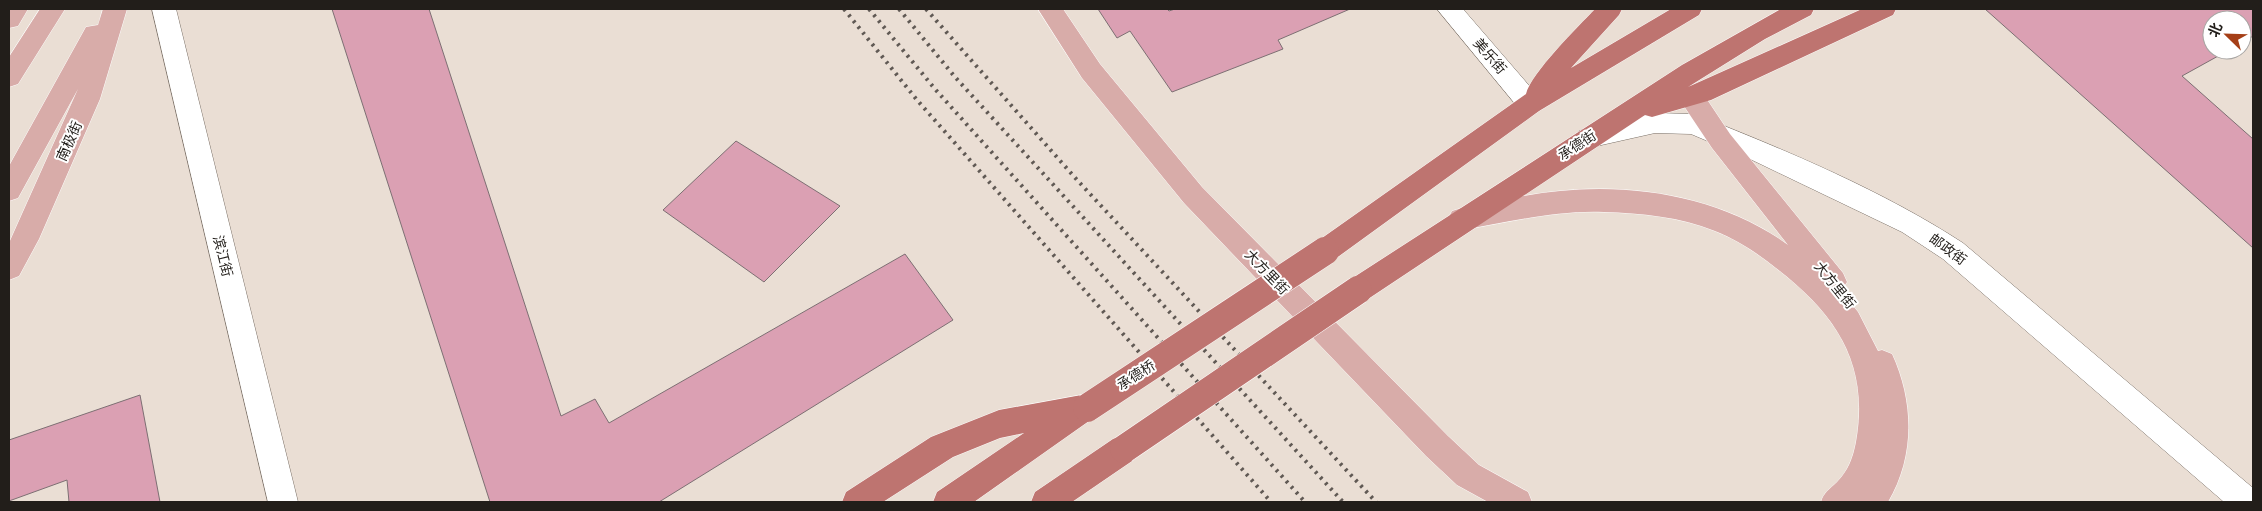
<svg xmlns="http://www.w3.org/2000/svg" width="2262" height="511" viewBox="0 0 2262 511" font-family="Quicksand,'Noto Sans SC',sans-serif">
<rect width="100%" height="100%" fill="#eaded4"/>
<!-- building -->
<g fill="#dba0b3" stroke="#7d6f73">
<polygon points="332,9 429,9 561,416 595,399 609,423 905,254 953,320 659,502 490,502"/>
<polygon points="1098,9 1167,9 1169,11 1175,9 1350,9 1278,40 1283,49 1172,92 1130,31 1117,38"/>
<polygon points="1985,9 2253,9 2253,36 2242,43 2242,20 2212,20 2212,50 2229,50 2182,76 2253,139 2253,248"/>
<polygon points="736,141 840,206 764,282 663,210"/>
<polygon points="140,395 160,502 69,502 67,480 9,501 9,440"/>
</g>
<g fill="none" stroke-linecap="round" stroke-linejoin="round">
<!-- minor casing -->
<g stroke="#796f66" stroke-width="1">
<g id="minor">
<polygon points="152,9 176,9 298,502 268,502"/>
<polygon points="1437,9 1463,9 1539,97 1543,104 1539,111 1530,114 1521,111"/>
<path d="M1655,113L1693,114L1702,117C1790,152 1883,191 1963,243L2253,488V502H2224L1943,259L1902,232L1750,159L1691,134L1655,133L1588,148L1579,145L1575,138L1579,131L1588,128Z"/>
</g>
</g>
<!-- major casing -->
<g stroke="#fff" stroke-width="1">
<g id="major">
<polygon points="9,9 28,9 18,26 9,28"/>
<polygon points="40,9 65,9 18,84 9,87 9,57"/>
<polygon points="103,9 127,9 100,99 39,239 19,276 9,280 9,243 78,89 18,198 9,201 9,166 86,27 98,25"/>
<polygon points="1038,9 1063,9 1100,64 1202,187 1448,436 1479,465 1528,492 1532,502 1488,502 1457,485 1426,456 1184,203 1082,78"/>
<path d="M1691,86L1700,89L1730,134L1843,273L1847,282L1841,291L1858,312L1878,351L1882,350L1892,354C1914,402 1915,456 1888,502H1821C1824,492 1829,490 1837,482C1848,471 1853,458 1856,442C1870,364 1836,314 1776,268C1757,253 1738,240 1715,231C1681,217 1641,213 1604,212C1556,210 1509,222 1462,230L1452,227L1448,219L1452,211L1462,208C1494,202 1527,194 1560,191C1637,183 1724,198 1788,245L1712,148L1682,103L1678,96L1682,89Z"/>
</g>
</g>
<!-- highway casing -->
<g stroke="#fff" stroke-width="1">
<g id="highway">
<path d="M1595,9H1622L1619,15L1571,68L1671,9H1702L1699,15L1539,111L1335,259L1325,263L1315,259L1311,251L1315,243L1526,94C1531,73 1579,26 1595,9Z"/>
<polygon points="1781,9 1814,9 1811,15 1765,39 1688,87 1862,9 1896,9 1893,15 1711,100 1652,117 1645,115 1368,299 1358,302 1348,299 1344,290 1348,281 1682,65"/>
<polygon points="1087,394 1097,398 1102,408 1097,418 1089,421 974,502 933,502 937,492 1024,433 1000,438 953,457 883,502 842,502 846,492 931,437 999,410"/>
<polygon points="1124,435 1135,439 1139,449 1135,459 1072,502 1031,502 1035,492 1113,439"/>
</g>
</g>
<!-- minor -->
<use href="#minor" fill="#fff" fill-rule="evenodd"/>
<!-- major -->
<use href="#major" fill="#d8aca9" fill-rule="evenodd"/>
<!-- highway -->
<use href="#highway" fill="#be7470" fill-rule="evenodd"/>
<!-- rail -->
<g stroke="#605954" stroke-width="4" stroke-dasharray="2.5 5" stroke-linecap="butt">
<polyline points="844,9 917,100 1271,502"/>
<polyline points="869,9 935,89 1305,502"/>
<polyline points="899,9 955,77 1343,502"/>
<polyline points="926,9 1078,181 1376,502"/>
</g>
<!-- highway-bridge casing -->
<g stroke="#fff" stroke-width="29" stroke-linecap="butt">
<g id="highway-bridge">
<polyline points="1087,408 1325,251"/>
<polyline points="1124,449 1358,290"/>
</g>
</g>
<!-- highway-bridge -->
<use href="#highway-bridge" stroke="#be7470" stroke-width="28"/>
</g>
<g text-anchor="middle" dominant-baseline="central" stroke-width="4" stroke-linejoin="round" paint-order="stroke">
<!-- street labels -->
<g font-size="14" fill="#221e1a" stroke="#fff">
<text transform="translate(1490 56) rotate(49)">美乐街</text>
<text transform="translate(69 141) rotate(-66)">南极街</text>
<text transform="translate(1577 145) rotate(-33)">承德街</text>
<text transform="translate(1948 249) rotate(36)">邮政街</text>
<text transform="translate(223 256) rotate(76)">滨江街</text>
<text transform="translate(1267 272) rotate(46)">大方里街</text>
<text transform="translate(1835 285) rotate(51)">大方里街</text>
<text transform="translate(1136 375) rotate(-33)">承德桥</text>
</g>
</g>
<!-- border -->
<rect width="2262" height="511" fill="none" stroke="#221e1a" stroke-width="20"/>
<!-- north arrow -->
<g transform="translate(2227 35) rotate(293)"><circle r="24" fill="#ffffff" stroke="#a7a5a3"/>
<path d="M0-4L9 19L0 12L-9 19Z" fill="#a53f17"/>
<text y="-8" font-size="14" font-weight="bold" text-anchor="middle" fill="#221e1a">北</text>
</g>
</svg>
